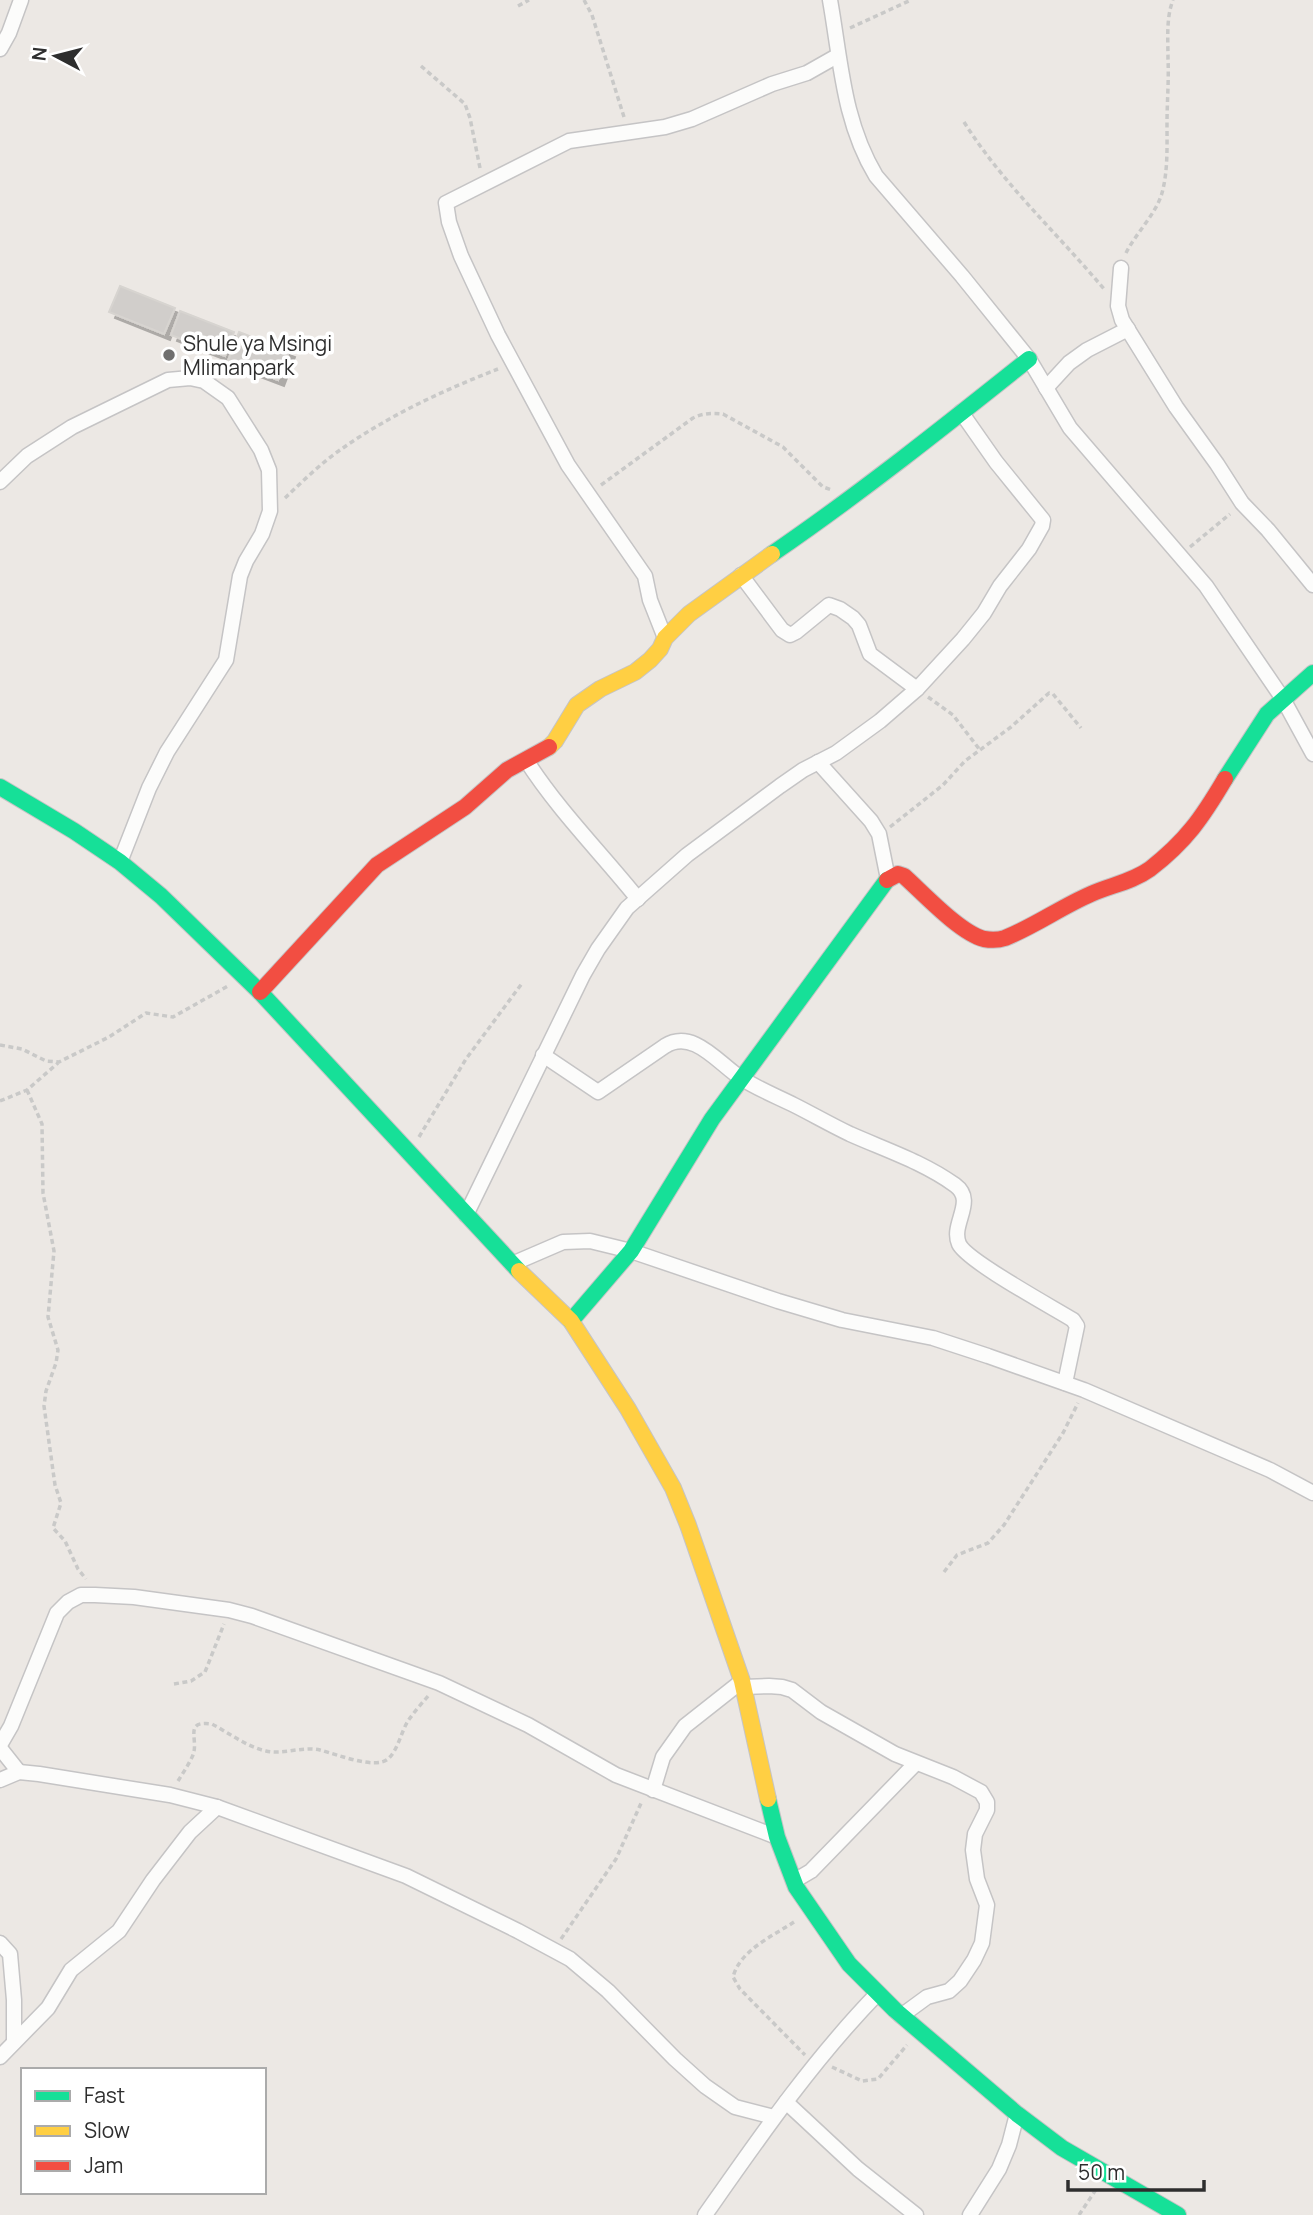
<svg xmlns="http://www.w3.org/2000/svg" width="1313" height="2215" viewBox="0 0 1313 2215" font-family="Manrope,sans-serif">
<defs>
<filter id="shadow"><feDropShadow dx="6" dy="6" stdDeviation="0" flood-color="#0004"/></filter>
</defs>
<rect width="100%" height="100%" fill="#ece8e4"/>
<!-- building -->
<g fill="#d1cecb" stroke="#d7d4d0" stroke-width="2" filter="url(#shadow)">
<polygon points="120,286 175,308 164,334 109,312"/>
<polygon points="180,311 234,332 225,356 171,335"/>
<polygon points="239,332 289,351 278,380 228,361"/>
</g>
<g fill="none" stroke-linecap="round" stroke-linejoin="round">
<!-- street casing -->
<g stroke="#c5c4c5" stroke-width="17">
<g id="street">
<path d="M830,0C841,62 843,121 876,176L962,276L1029,359L1070,428L1206,586L1283,699L1313,754"/>
<polyline points="0,49 9,33 21,0"/>
<polyline points="1121,268 1118,306 1122,320 1176,407 1217,464 1242,503 1268,530 1313,585"/>
<polyline points="1046,388 1069,363 1087,350 1128,329"/>
<polyline points="0,482 27,456 72,427 168,380 190,378 204,381 228,398 261,450 269,470 270,511 262,534 246,561 240,576 226,660 167,752 149,788 120,862"/>
<polyline points="741,575 782,630 790,635 796,632 829,605 840,609 853,618 859,625 870,654 917,689"/>
<polyline points="665,638 650,600 645,576 568,465 498,335 461,256 449,222 446,203 569,141 665,127 692,119 772,84 807,73 837,56"/>
<path d="M526,760C558,810 601,853 638,899"/>
<polyline points="818,762 871,821 879,834 888,879"/>
<path d="M543,1055L598,1092L665,1046C693,1028 719,1064 741,1078C758,1089 776,1096 794,1105C812,1114 831,1125 850,1134C886,1150 923,1162 955,1185C977,1201 950,1224 959,1244C967,1261 1052,1307 1073,1320L1077,1326L1065,1383"/>
<polyline points="466,1215 583,975 598,949 627,908 687,855 780,786 803,770 836,753 880,721 917,689 963,639 984,613 1000,586 1029,549 1042,526 1043,520 996,462 961,412"/>
<polyline points="512,1264 563,1242 590,1241 631,1251 778,1301 842,1320 933,1338 988,1356 1084,1390 1270,1470 1313,1493"/>
<polyline points="744,1687 769,1686 782,1687 792,1690 821,1712 895,1754 953,1777 981,1792 987,1802 987,1810 975,1834 973,1850 977,1879 987,1905 982,1943 974,1960 960,1981 949,1991 927,1997 901,2016"/>
<polyline points="0,1745 11,1726 57,1613 68,1602 81,1595 95,1595 134,1597 229,1610 252,1616 439,1683 528,1725 616,1775 777,1837"/>
<polyline points="0,1748 19,1772"/>
<polyline points="0,1780 19,1772 39,1774 170,1795 217,1807 406,1876 518,1931 570,1959 608,1991 675,2059 705,2086 735,2107 774,2117"/>
<polyline points="653,1790 663,1757 685,1726 742,1681"/>
<polyline points="794,1881 811,1871 916,1763"/>
<polyline points="0,1943 10,1954 14,2000 14,2042"/>
<polyline points="0,2057 48,2008 71,1970 119,1931 153,1880 190,1832 217,1807"/>
<polyline points="786,2102 858,2169 916,2215"/>
<path d="M705,2215C759,2138 812,2061 878,1993"/>
<polyline points="970,2215 999,2169 1009,2145 1017,2114"/>
</g>
</g>
<!-- fast casing -->
<g stroke="#c5c4c5" stroke-width="18">
<g id="fast">
<path d="M772,554C861,493 945,426 1029,359"/>
<polyline points="1225,779 1267,714 1313,673"/>
<polyline points="0,787 74,831 120,862 161,896 260,992 519,1271"/>
<polyline points="571,1321 631,1251 712,1119 887,880"/>
<polyline points="768,1799 777,1837 796,1887 849,1964 895,2010 1017,2114 1062,2148 1178,2215"/>
</g>
</g>
<!-- slow casing -->
<g stroke="#c5c4c5" stroke-width="18">
<g id="slow">
<polyline points="549,747 555,741 577,705 600,689 635,672 650,660 660,649 665,638 689,614 772,554"/>
<polyline points="519,1271 571,1321 628,1409 673,1488 688,1525 742,1681 768,1799"/>
</g>
</g>
<!-- jam casing -->
<g stroke="#c5c4c5" stroke-width="18">
<g id="jam">
<path d="M887,880L898,874L904,876C923,893 960,933 984,939C990,940 999,940 1005,938C1035,926 1061,907 1091,894C1111,885 1132,882 1150,869C1186,841 1202,818 1225,779"/>
<polyline points="260,992 377,865 465,807 507,770 549,747"/>
</g>
</g>
<!-- path -->
<g stroke="#c9c9c8" stroke-width="3.5" stroke-dasharray="5 3.5" stroke-linecap="butt">
<polyline points="584,0 592,15 624,117"/>
<polyline points="518,6 529,0"/>
<polyline points="850,28 911,0"/>
<polyline points="421,66 465,104 470,118 480,168"/>
<path d="M964,122C1003,184 1057,233 1104,289"/>
<path d="M1126,253C1136,233 1156,214 1162,193C1168,171 1167,147 1167,124C1167,102 1169,80 1168,59C1168,39 1166,18 1173,0"/>
<path d="M601,485L693,418C703,413 712,413 723,414L783,447L823,487L832,490"/>
<path d="M285,498C303,481 322,462 343,448C390,415 444,390 498,369"/>
<polyline points="1190,547 1230,514"/>
<polyline points="928,697 953,715 980,750"/>
<polyline points="890,827 943,785 965,761 1011,727 1049,693 1053,694 1081,728"/>
<polyline points="0,1045 22,1049 46,1061 59,1062 109,1037 146,1013 173,1017 228,986"/>
<polyline points="27,1090 42,1124 43,1193 54,1251 48,1317 58,1350 56,1363 46,1391 44,1406 55,1485 61,1503 53,1528 65,1541 78,1569 86,1579"/>
<polyline points="0,1101 27,1090 58,1063"/>
<polyline points="419,1137 466,1059 523,982"/>
<polyline points="944,1572 957,1555 988,1543 1004,1525 1063,1433 1078,1403"/>
<polyline points="174,1684 191,1681 205,1672 224,1624"/>
<path d="M178,1781C183,1773 189,1764 193,1755C199,1739 183,1720 212,1724C229,1733 247,1747 266,1751C283,1755 302,1746 320,1750C336,1754 375,1770 388,1759C398,1750 401,1732 408,1721C414,1712 422,1703 429,1695"/>
<path d="M794,1922C773,1936 740,1950 733,1977L740,1989L805,2055"/>
<polyline points="561,1939 616,1859 642,1801"/>
<polyline points="832,2067 862,2081 878,2079 907,2045"/>
<polyline points="1079,2215 1097,2188"/>
</g>
<!-- street -->
<use href="#street" stroke="#fcfcfb" stroke-width="14"/>
<!-- fast -->
<use href="#fast" stroke="#16e098" stroke-width="16"/>
<!-- slow -->
<use href="#slow" stroke="#ffcf43" stroke-width="16"/>
<!-- jam -->
<use href="#jam" stroke="#f24e42" stroke-width="16"/>
</g>
<!-- markers -->
<circle fill="#706f6e" stroke="#fff" stroke-width="2.5" cx="169" cy="355" r="7"/>
<g text-anchor="middle" dominant-baseline="central" stroke-width="7" stroke-linejoin="round" paint-order="stroke">
<!-- poi labels -->
<g font-size="21" fill="#2e2e2e" stroke="#fff" text-anchor="start">
<text x="183" y="343">Shule ya Msingi<tspan x="183" dy="24">Mlimanpark</tspan></text>
</g>
</g>
<!-- legend -->
<rect x="21" y="2068" width="245" height="126" fill="#ffffff" stroke="#ababab" stroke-width="2"/>
<rect x="35" y="2091" width="35" height="10" fill="#16e098" stroke="#ababab" stroke-width="2"/>
<text x="84" y="2103" font-size="21" fill="#2e2e2e">Fast</text>
<rect x="35" y="2126" width="35" height="10" fill="#ffcf43" stroke="#ababab" stroke-width="2"/>
<text x="84" y="2138" font-size="21" fill="#2e2e2e">Slow</text>
<rect x="35" y="2161" width="35" height="10" fill="#f24e42" stroke="#ababab" stroke-width="2"/>
<text x="84" y="2173" font-size="21" fill="#2e2e2e">Jam</text>
<!-- north arrow -->
<g transform="translate(56 56) rotate(277)" stroke="#ffffff" stroke-width="5" paint-order="stroke">
<path d="M0-5L12 26L0 18L-12 26Z" fill="#2e2e2e"/>
<text y="-10" font-size="19" font-weight="bold" text-anchor="middle" fill="#2e2e2e">N</text>
</g>
<!-- scale -->
<path d="M1068 2180v10h136v-10" fill="none" stroke="#2e2e2e" stroke-width="3.5"/>
<text x="1078" y="2180" font-size="21" fill="#2e2e2e" stroke="#ffffff" stroke-width="5" paint-order="stroke">50 m</text>
</svg>
